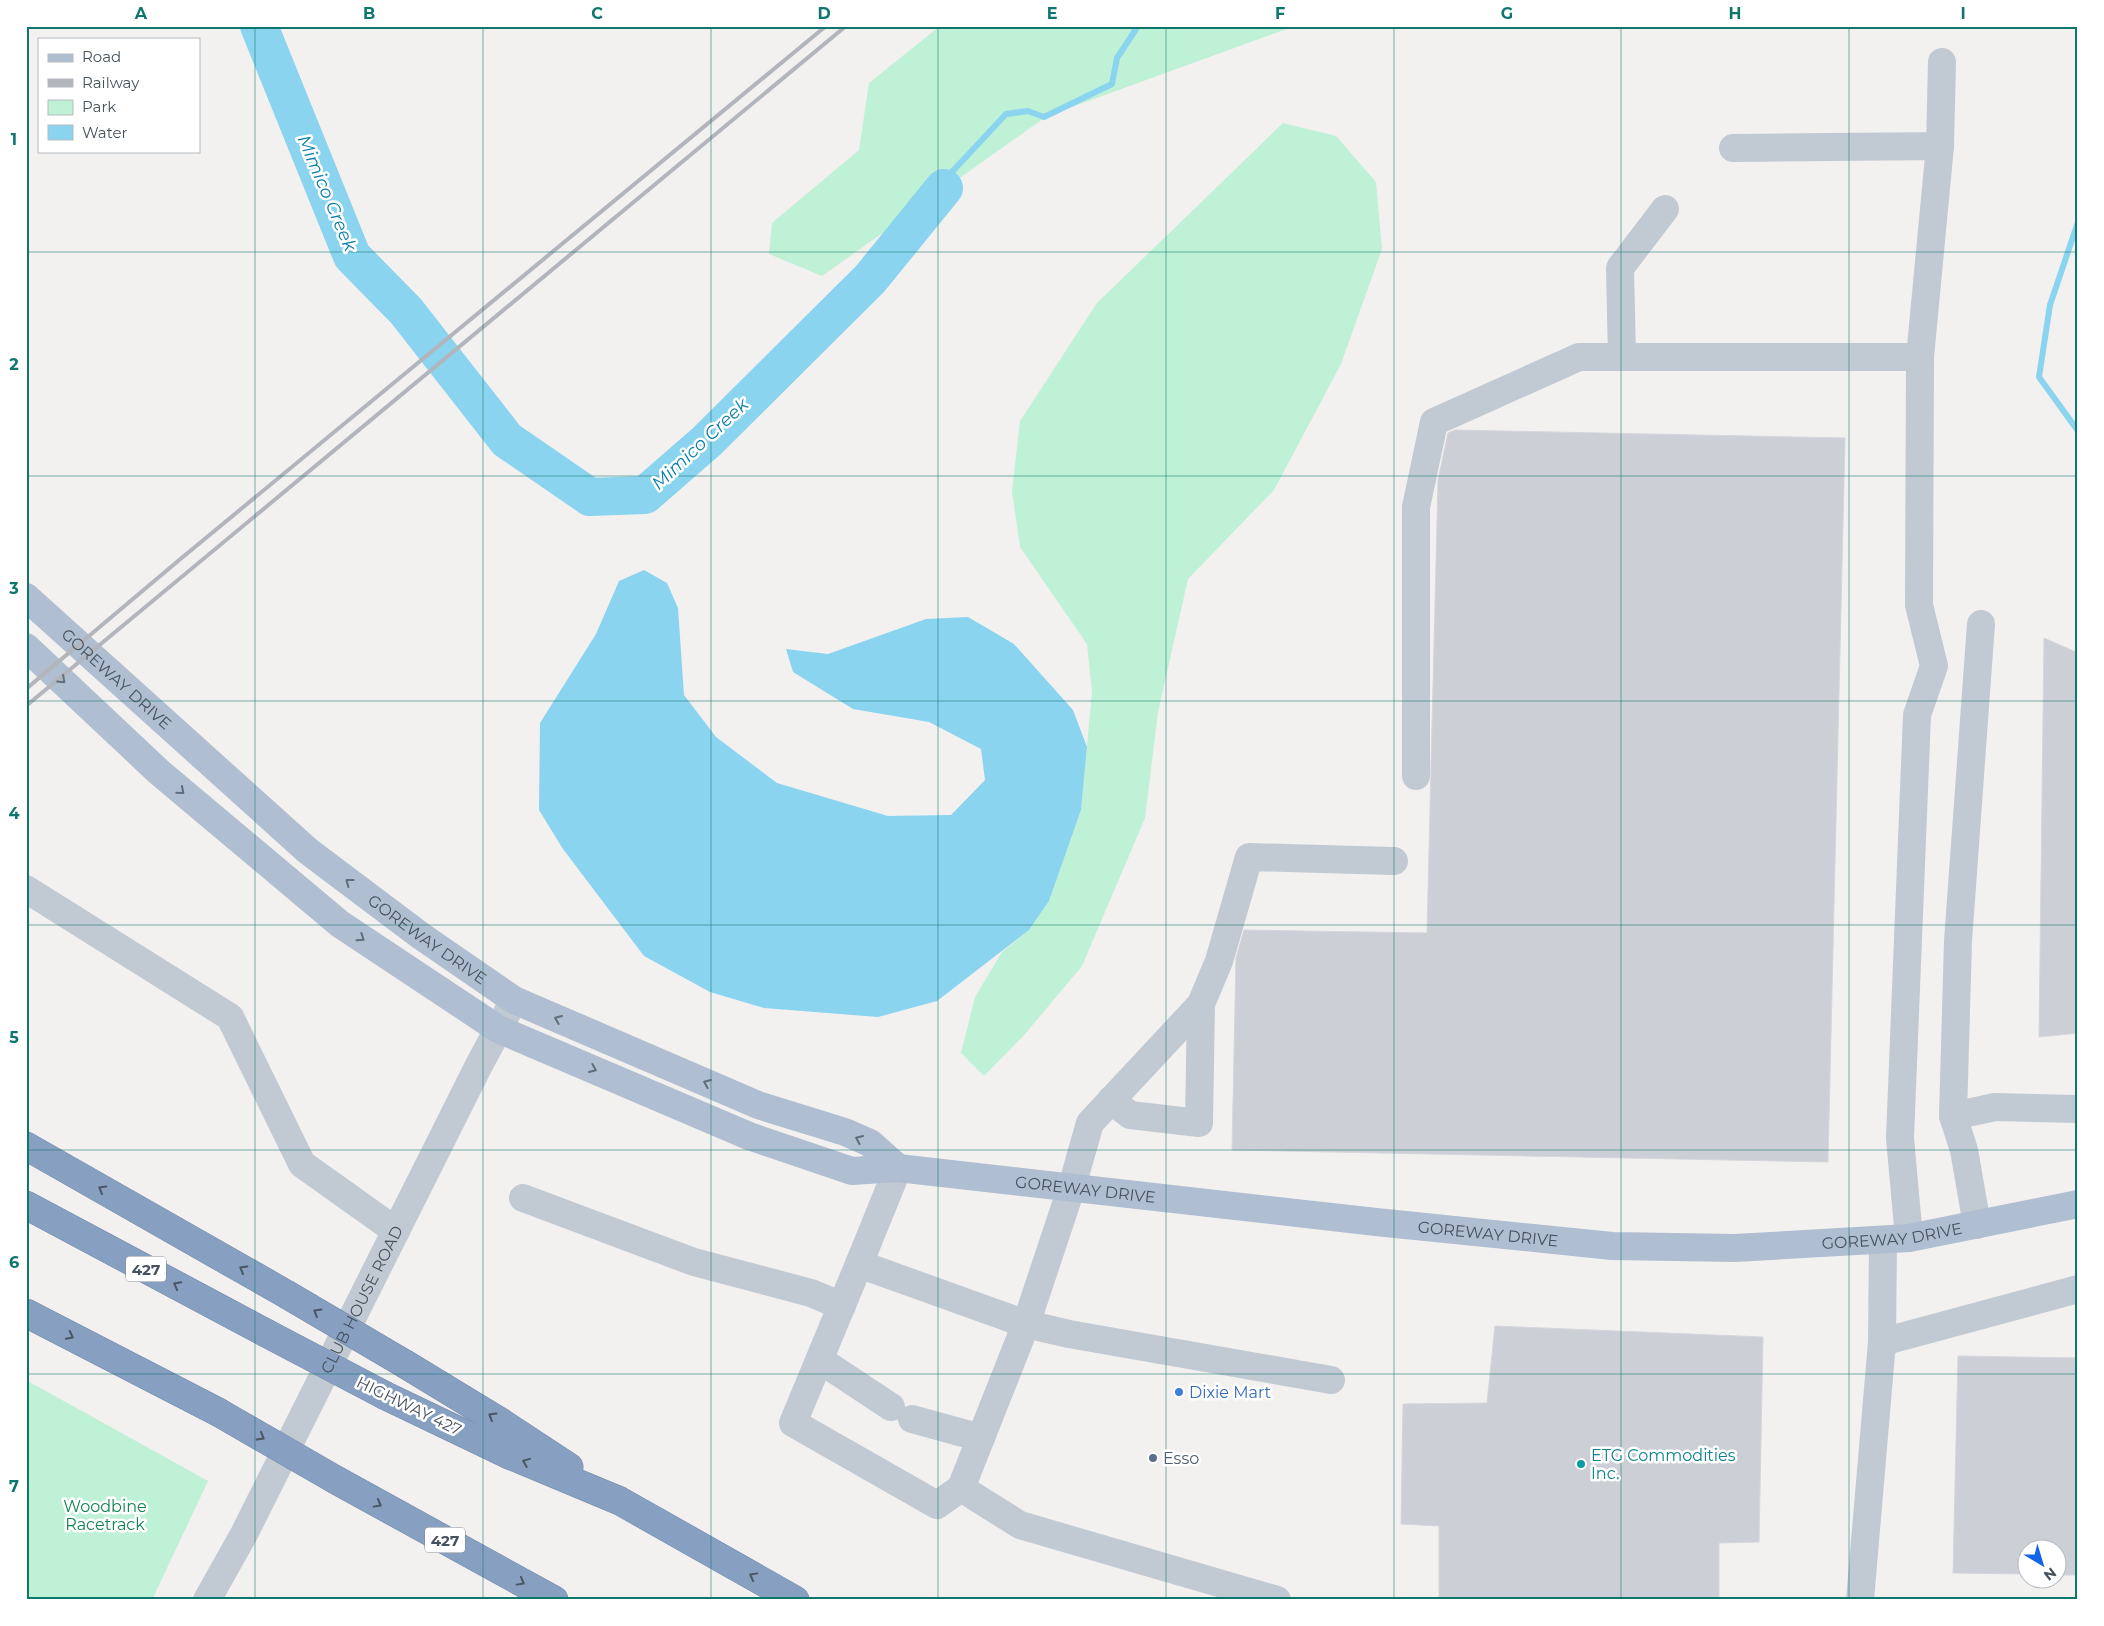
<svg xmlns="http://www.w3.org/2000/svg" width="2104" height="1626" viewBox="0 0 2104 1626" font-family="Montserrat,sans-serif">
<rect width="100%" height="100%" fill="#f3f0f0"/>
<!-- green -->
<g fill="#bef1d5">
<polygon points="940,26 1288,26 1284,30 1047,116 822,276 769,254 772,223 859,150 869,83"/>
<polygon points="1283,123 1336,136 1376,182 1382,249 1341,364 1274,490 1188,579 1158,712 1145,818 1082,966 1025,1034 984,1076 961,1053 975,997 1002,952 1029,930 1049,901 1081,810 1092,692 1087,644 1020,547 1012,491 1020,421 1097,303"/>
<polygon points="26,1380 208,1481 152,1600 26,1600"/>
</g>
<!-- water -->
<polygon fill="#8ad4ef" points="644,570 667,583 678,608 684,695 716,737 777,783 888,816 951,815 985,780 981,749 929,722 853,709 793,672 786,649 828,654 926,619 968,617 1014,644 1073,710 1087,747 1081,810 1049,901 1029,930 937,1001 878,1017 764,1008 710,992 644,956 563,849 539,810 540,723 596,634 619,581"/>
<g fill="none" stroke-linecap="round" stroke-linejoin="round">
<!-- stream -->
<g stroke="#8ad4ef" stroke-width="6">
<polyline points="944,188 951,173 1006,114 1028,111 1044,117 1112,84 1117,58 1138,26"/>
<polyline points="2078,222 2050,305 2039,377 2078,431"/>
</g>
<!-- river -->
<polyline stroke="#8ad4ef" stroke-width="38" points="259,26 352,256 406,311 507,440 590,497 645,495 707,441 870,279 944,188"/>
</g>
<!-- building -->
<g fill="#cccfd5" stroke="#d4d6dc">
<polygon points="1455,430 1845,438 1828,1162 1232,1150 1236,958 1244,930 1427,933 1438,480 1448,433"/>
<polygon points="2044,638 2078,653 2078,1033 2039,1037"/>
<polygon points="1495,1326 1763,1337 1759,1542 1719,1543 1719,1600 1439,1600 1439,1526 1401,1524 1403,1404 1487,1403"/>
<polygon points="1958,1356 2078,1358 2078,1575 2056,1575 2056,1548 2026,1548 2026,1574 1953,1573"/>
</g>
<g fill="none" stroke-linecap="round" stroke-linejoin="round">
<!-- highway casing -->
<g stroke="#728aac" stroke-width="29">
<g id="highway">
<polyline points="26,1146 286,1294"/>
<polyline points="26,1205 266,1333"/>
<polyline points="26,1313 218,1412"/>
<polyline points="405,1364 502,1423 569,1467"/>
<polyline points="386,1396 507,1454 620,1501 795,1600"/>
<polyline points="336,1480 554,1600"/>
</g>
</g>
<!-- minor -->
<g stroke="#c1cad2" stroke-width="28">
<polyline points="1940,146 1942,62"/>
<polyline points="1733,148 1940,146 1920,357"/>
<polyline points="1622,357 1620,268 1665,209"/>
<polyline points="1416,776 1416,507 1434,422 1579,357 1920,357 1919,605 1934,666 1917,715 1900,1138 1909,1238"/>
<polyline points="26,889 230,1017 302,1164 396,1231"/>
<polyline points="1111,1100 1130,1115 1199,1123 1201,1004"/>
<polyline points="1953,1116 1995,1107 2078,1109"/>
<polyline points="898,1168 859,1264 1026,1324 1072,1186 1090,1123 1201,1004 1219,961 1249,857 1394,861"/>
<polyline points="523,1198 694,1262 811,1293 842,1306"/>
<polyline points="1977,1225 1964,1150 1953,1116 1958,941 1981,624"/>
<polyline points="1883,1240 1882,1342 2078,1289"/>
<polyline points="859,1264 793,1423 937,1505 961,1488 1026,1324 1069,1334 1331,1380"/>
<polyline points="820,1360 891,1407"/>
<polyline points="912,1419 981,1438"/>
<polyline points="961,1488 1020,1525 1277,1600"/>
<path id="s1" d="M207,1600L244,1534L479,1065L514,1000"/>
<polyline points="1860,1600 1882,1342"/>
</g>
<!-- major -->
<g stroke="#afbed0" stroke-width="28">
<path id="s2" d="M26,597L308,851L421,936L514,1000L758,1105L845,1132L870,1143L898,1168"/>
<path id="s3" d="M26,647L159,772L340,924L498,1029L749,1136L852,1171L898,1168L1376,1222L1612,1246L1735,1248L1909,1238L2078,1204"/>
</g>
<!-- highway -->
<use href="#highway" stroke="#879fc0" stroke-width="28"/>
<!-- rail -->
<g stroke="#b2b5bb" stroke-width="4">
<polyline points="26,689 178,561 826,26"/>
<polyline points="26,706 846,26"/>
</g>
<!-- highway-bridge casing -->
<g stroke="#728aac" stroke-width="29" stroke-linecap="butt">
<g id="highway-bridge">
<polyline points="286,1294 405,1364"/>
<polyline points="266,1333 386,1396"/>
<polyline points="218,1412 336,1480"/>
</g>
</g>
<!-- highway-bridge -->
<use href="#highway-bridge" stroke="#879fc0" stroke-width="28"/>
</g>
<!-- one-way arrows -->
<defs><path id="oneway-chevron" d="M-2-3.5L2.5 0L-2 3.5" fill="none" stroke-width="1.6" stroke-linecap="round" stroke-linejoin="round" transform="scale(1.25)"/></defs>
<g stroke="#616d7b">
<use href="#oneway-chevron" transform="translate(62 680) rotate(43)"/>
<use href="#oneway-chevron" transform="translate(181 791) rotate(40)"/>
<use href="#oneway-chevron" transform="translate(349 882) rotate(-143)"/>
<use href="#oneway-chevron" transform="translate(361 938) rotate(34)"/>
<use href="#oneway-chevron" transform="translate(558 1019) rotate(-157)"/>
<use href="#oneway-chevron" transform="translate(593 1069) rotate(23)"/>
<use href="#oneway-chevron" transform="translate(707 1083) rotate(-157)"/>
<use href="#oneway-chevron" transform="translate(859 1139) rotate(-156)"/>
</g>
<g stroke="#4a5664">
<use href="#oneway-chevron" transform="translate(102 1189) rotate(-150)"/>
<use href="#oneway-chevron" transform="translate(243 1269) rotate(-150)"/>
<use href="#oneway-chevron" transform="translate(177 1285) rotate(-152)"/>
<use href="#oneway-chevron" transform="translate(317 1312) rotate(-149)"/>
<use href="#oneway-chevron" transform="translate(70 1336) rotate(27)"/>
<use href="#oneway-chevron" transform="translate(492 1416) rotate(-149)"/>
<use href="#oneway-chevron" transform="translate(261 1437) rotate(30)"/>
<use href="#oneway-chevron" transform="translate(526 1462) rotate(-158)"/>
<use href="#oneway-chevron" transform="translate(378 1504) rotate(29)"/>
<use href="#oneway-chevron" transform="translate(753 1576) rotate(-151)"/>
<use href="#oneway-chevron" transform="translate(521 1582) rotate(29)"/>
</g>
<!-- grid -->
<path fill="none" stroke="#0f766e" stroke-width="1" stroke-opacity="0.55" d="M255,26V1600M483,26V1600M711,26V1600M938,26V1600M1166,26V1600M1394,26V1600M1621,26V1600M1849,26V1600M26,252H2078M26,476H2078M26,701H2078M26,925H2078M26,1150H2078M26,1374H2078"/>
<!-- markers -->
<circle fill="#3f7fe0" stroke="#fff" stroke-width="2" cx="1179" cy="1392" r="5"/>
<circle fill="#5c6f8a" stroke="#fff" stroke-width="2" cx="1153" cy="1458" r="5"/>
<circle fill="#0f9aa8" stroke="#fff" stroke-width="2" cx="1581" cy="1464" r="5"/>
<g text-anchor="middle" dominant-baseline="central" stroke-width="5" stroke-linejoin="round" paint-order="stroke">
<!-- shield labels -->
<g fill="#fff" stroke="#7e868f" stroke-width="1">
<rect x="126" y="1256.5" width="40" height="25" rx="4"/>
<rect x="425" y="1527.5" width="40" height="25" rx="4"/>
</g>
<g font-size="15" font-weight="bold" fill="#47525f">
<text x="146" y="1269">427</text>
<text x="445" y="1540">427</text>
</g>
<!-- street labels -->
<g font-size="16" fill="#47525f" stroke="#fff">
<text stroke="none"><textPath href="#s2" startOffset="122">GOREWAY DRIVE</textPath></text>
<text stroke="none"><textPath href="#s2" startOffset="528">GOREWAY DRIVE</textPath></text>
<text stroke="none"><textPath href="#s3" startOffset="1225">GOREWAY DRIVE</textPath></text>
<text stroke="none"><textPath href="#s3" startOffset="1630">GOREWAY DRIVE</textPath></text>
<text stroke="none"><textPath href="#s3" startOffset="2035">GOREWAY DRIVE</textPath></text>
<text stroke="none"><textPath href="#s1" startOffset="338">CLUB HOUSE ROAD</textPath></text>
<text transform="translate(409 1406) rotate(26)">HIGHWAY 427</text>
</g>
<!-- shop labels -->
<g font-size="16" fill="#366cbe" stroke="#fff" text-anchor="start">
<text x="1189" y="1392">Dixie Mart</text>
</g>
<!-- culture labels -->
<g font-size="16" fill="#0d838f" stroke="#fff" text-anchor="start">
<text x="1591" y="1455">ETG Commodities<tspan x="1591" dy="18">Inc.</tspan></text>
</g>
<!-- service labels -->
<g font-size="16" fill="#4e5e75" stroke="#fff" text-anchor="start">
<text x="1163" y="1458">Esso</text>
</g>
<!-- park labels -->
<g font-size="16" fill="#148453" stroke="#fff">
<text x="105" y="1506">Woodbine<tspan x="105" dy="18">Racetrack</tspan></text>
</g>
<!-- water labels -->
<g font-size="18" font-style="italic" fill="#087eaa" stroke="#fff">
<text transform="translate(327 193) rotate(67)">Mimico Creek</text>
<text transform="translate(700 444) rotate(-43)">Mimico Creek</text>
</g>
</g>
<!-- border -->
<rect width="2104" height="1626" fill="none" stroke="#ffffff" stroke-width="55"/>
<!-- legend -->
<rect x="38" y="38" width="162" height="115" fill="#ffffff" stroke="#b5babf"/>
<rect x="48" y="54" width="25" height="8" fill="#afbed0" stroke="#b5babf"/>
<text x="82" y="62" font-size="15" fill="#47525f">Road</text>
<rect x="48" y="79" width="25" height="8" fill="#b2b5bb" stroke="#b5babf"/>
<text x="82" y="88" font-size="15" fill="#47525f">Railway</text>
<rect x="48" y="100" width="25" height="15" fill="#bef1d5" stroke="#b5babf"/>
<text x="82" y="112" font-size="15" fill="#47525f">Park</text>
<rect x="48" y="125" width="25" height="15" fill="#8ad4ef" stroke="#b5babf"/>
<text x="82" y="138" font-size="15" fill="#47525f">Water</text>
<!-- north arrow -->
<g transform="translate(2042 1564) rotate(142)"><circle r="24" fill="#ffffff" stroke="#b5babf"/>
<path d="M0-4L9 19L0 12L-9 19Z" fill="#1364ea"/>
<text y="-8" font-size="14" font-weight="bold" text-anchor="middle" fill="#47525f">N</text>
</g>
<rect x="28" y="28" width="2048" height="1570" fill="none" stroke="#0f766e" stroke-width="2"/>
<g font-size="16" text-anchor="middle" font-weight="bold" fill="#0f766e">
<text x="141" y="19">A</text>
<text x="369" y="19">B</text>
<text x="597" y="19">C</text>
<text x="824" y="19">D</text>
<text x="1052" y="19">E</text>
<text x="1280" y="19">F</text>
<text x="1507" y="19">G</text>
<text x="1735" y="19">H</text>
<text x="1963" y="19">I</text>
<text x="14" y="145">1</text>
<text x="14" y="370">2</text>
<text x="14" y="594">3</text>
<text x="14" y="819">4</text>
<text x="14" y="1043">5</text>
<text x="14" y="1268">6</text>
<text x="14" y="1492">7</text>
</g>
</svg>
